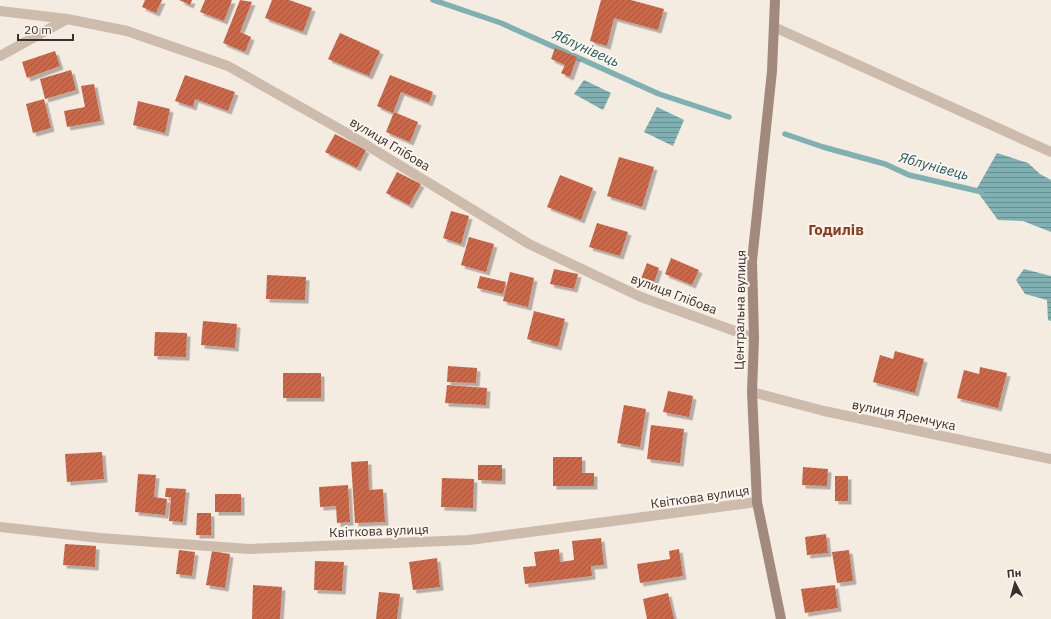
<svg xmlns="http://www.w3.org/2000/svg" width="1051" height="619" viewBox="0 0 1051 619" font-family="'IBM Plex Sans',sans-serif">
<defs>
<pattern id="water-rules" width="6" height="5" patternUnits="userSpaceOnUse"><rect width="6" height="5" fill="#7fb0b2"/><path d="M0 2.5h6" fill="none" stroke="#699091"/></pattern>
<pattern id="building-hatch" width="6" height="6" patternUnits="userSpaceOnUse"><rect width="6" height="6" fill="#c8694b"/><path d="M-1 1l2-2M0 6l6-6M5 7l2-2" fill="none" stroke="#a4573f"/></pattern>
<filter id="shadow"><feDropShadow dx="3.5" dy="3.5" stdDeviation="0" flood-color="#0004"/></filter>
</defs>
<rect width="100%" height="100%" fill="#f4ebe1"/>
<!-- water -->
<g fill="url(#water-rules)">
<polygon points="584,80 611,93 603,110 574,94"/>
<polygon points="657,107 684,120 673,146 644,132"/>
<polygon points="997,153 1028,163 1040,174 1051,180 1051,232 1023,221 998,220 976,190"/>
<polygon points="1024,269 1051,276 1051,321 1048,320 1047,300 1025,294 1016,280"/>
</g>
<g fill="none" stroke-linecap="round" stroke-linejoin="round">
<!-- stream -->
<g stroke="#7fb0b2" stroke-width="5.5">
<polyline points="433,0 501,23 659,94 729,117"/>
<polyline points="785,134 823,147 885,164 909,175 982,192"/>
</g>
</g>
<!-- building -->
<g fill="url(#building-hatch)" filter="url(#shadow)">
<polygon points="145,0 162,0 156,13 142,7"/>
<polygon points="179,0 192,0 190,5"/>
<polygon points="205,0 232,0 224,21 200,12"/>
<polygon points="240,0 252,2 240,32 251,37 245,52 223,43"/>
<polygon points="272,0 289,0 312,8 303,32 265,18"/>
<polygon points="601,0 631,0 664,9 658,30 614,18 607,46 590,41"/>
<polygon points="340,33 380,51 369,76 328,59"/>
<polygon points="555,48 577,57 570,77 561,73 565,65 551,59"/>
<polygon points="55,51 60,66 27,78 22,62"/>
<polygon points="71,70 76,90 45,99 40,79"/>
<polygon points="185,75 235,92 228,111 195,99 193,107 175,101"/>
<polygon points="390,75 433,92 429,103 401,92 393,113 377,106"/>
<polygon points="94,84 101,121 67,127 64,111 85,107 81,86"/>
<polygon points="44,99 51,128 33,133 26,104"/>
<polygon points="138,101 170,109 165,133 133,125"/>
<polygon points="394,112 418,122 410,142 386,132"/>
<polygon points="335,134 366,150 357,168 325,152"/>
<polygon points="619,157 654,167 642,207 607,196"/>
<polygon points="397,172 421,184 409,205 386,193"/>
<polygon points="560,175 593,188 581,220 547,207"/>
<polygon points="451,211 469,216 461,244 443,238"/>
<polygon points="597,223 628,232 620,256 589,247"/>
<polygon points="469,237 494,244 486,272 461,265"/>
<polygon points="671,258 699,270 692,285 665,274"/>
<polygon points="647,263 659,268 652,289 639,284"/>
<polygon points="554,269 578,274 574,289 550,284"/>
<polygon points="510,272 534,278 528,307 503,301"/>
<polygon points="267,275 306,277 305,300 266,299"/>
<polygon points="480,276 506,282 503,294 477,288"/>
<polygon points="534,311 565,319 558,347 527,339"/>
<polygon points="203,321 237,324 235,348 201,345"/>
<polygon points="155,332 187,333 186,357 154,356"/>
<polygon points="895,351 924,359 915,393 873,382 880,355 893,359"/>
<polygon points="448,366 477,368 476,383 447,382"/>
<polygon points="980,367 1007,373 998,408 957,398 964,370 979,374"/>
<rect x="283" y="373" width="38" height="25"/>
<polygon points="447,385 487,388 486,405 445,403"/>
<polygon points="668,391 693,396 689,417 663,412"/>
<polygon points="624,405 646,409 640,447 617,443"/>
<polygon points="651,425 684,429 680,463 647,459"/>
<polygon points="102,452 104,479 67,482 65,454"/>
<polygon points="553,457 582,457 582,473 594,473 594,486 553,486"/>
<polygon points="368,461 369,490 383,489 385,522 355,523 351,462"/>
<polygon points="478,465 502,465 502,481 478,480"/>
<polygon points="803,467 828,469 827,486 802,485"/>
<polygon points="138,474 156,475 154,497 167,499 165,515 135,512"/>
<rect x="835" y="476" width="13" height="25"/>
<polygon points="442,478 474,479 473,508 441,507"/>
<polygon points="348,485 350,522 337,523 336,506 320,507 319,487"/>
<polygon points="166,488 186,489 183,522 169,521 171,497 165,497"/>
<rect x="215" y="494" width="26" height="18"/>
<polygon points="197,513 211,513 211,535 196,535"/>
<polygon points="826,534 828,553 807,555 805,537"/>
<polygon points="601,538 604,565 591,566 592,576 525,584 523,567 536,566 534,552 559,549 560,562 574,560 572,541"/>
<polygon points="65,544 96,546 95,567 63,565"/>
<polygon points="679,549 683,576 640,583 637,564 670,559 669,551"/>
<polygon points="179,550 195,552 192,576 176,574"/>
<polygon points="849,550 853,581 837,583 832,552"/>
<polygon points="212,551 230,554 225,588 206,585"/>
<polygon points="437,558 440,587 413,590 409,562"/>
<polygon points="315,561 344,562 342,591 314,590"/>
<polygon points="253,585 282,587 280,619 252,619"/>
<polygon points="835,585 838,608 805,613 801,589"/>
<polygon points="379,592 400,594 397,619 376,619"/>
<polygon points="668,593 674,619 647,619 643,599"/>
</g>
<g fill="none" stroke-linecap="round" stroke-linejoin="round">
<!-- minor -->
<g stroke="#cdbbac" stroke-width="10">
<polyline points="0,11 67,19 127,31 228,66 345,132 529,244 641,297 754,338"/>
<polyline points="774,27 1051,152"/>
<polyline points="0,56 67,19"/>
<polyline points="752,392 824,411 1051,459"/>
<polyline points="0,527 100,538 249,549 469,540 757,502"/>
</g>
<!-- secondary -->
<polyline stroke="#a18a7d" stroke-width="10" points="775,0 772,71 752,261 754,338 752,392 757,502 781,619"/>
</g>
<g text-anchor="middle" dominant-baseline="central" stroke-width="4" stroke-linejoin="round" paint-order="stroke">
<!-- street labels -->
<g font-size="13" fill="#3b302b" stroke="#fbf5ee">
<text transform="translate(390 144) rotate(31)">вулиця Глібова</text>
<text transform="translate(674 294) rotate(21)">вулиця Глібова</text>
<text transform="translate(740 310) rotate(-89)">Центральна вулиця</text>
<text transform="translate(904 415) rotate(12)">вулиця Яремчука</text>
<text transform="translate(700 497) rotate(-8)">Квіткова вулиця</text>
<text transform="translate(379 531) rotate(-2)">Квіткова вулиця</text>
</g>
<!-- water labels -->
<g font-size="14" font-style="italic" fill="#1f5a5e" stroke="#fbf5ee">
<text transform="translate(586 48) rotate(24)">Яблунівець</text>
<text transform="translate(934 166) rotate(15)">Яблунівець</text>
</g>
<!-- quarter labels -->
<g font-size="15" font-weight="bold" fill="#8c3b22" stroke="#fbf5ee">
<text x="836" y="229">Годилів</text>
</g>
</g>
<!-- north arrow -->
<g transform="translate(1015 583) rotate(354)" stroke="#fbf5ee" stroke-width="3" paint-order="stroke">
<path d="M0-3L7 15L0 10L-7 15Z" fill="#3b302b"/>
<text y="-6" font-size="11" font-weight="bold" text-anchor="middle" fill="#3b302b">Пн</text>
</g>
<!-- scale -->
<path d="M18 34v6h55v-6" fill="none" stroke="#3b302b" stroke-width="2"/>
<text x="24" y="34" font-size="12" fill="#3b302b" stroke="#fbf5ee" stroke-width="3" paint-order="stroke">20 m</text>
</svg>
